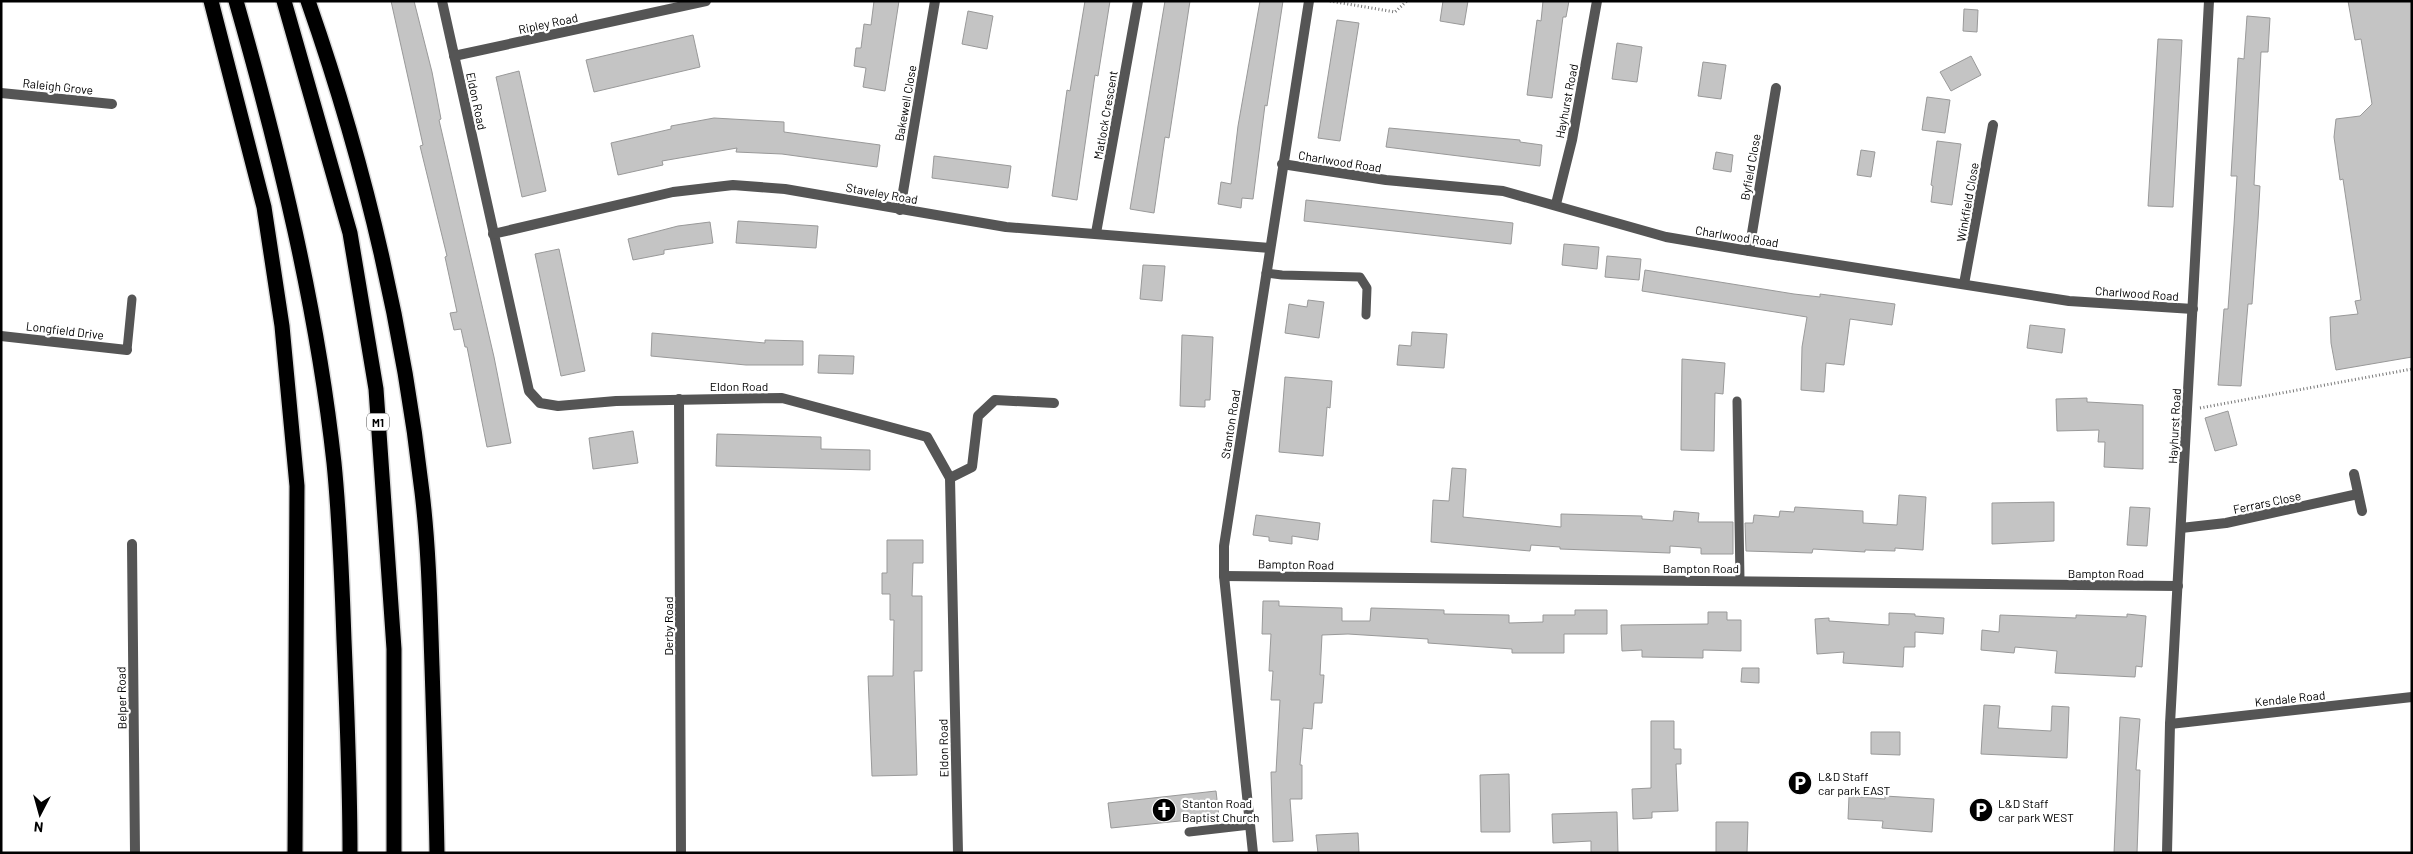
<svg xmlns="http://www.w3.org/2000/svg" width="2413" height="854" viewBox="0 0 2413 854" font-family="Barlow,sans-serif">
<rect width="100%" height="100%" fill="#fff"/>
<!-- building -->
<g fill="#c4c4c4" stroke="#999">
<polygon points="391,1 414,1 432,72 441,119 439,120 494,357 511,443 487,447 467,347 465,347 461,329 454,330 450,313 457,312 445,257 447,256 420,146 423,145"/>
<polygon points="874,1 899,1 885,91 863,87 866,68 854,66 856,48 861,48 864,24 871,25"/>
<polygon points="1085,1 1110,1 1098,76 1095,75 1077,200 1052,196 1067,90 1070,91"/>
<polygon points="1165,1 1190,1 1169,138 1165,137 1154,213 1130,209"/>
<polygon points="1260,1 1283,1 1267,106 1265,105 1253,199 1242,198 1241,208 1218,204 1221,182 1231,184 1238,126"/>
<polygon points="1443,1 1468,1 1464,25 1440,21"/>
<polygon points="1543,1 1569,1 1566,17 1563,17 1552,98 1527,95 1537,20 1541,21"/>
<polygon points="2348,1 2412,1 2412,357 2336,370 2331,343 2330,317 2358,314 2355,301 2361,300 2343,179 2340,180 2334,137 2336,119 2360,116 2372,104 2361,39 2355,40"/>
<polygon points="1964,9 1978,10 1977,32 1963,31"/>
<polygon points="968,11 993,16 987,49 962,44"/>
<polygon points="2247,16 2270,18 2268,52 2261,52 2254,185 2260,186 2258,220 2252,304 2248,304 2241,386 2218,385 2224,309 2228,309 2234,225 2237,176 2231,176 2238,58 2244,59"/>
<polygon points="1337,20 1359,23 1340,141 1318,138"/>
<polygon points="693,35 700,67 594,92 586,60"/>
<polygon points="2158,39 2182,40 2173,207 2148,206"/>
<polygon points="1617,43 1642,47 1637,82 1612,79"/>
<polygon points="1971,56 1981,75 1951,91 1940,72"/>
<polygon points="1703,62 1726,65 1721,99 1698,96"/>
<polygon points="519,71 546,191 522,197 496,77"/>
<polygon points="1927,97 1950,100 1945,133 1922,130"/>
<polygon points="714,118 784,122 784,132 880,145 877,167 782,154 736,152 737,148 662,161 663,165 618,175 611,143 671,129 671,126"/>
<polygon points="1389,128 1520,140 1520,142 1542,145 1540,166 1386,147"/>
<polygon points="1937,141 1961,144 1952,205 1931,202 1933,186 1931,185"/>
<polygon points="1861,150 1875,152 1871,177 1857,175"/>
<polygon points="1716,152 1733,155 1731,172 1713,169"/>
<polygon points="934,156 1011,166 1008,188 932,178"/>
<polygon points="1306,200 1513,223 1511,244 1304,221"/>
<polygon points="738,221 818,226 816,248 736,243"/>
<polygon points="710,222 713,243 664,250 664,254 633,260 628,239 678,226"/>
<polygon points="1564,244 1599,247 1597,269 1562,265"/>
<polygon points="559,249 585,371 561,376 535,254"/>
<polygon points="1607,256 1641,259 1639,280 1605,277"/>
<polygon points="1143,265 1165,266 1162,301 1140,299"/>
<polygon points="1645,270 1794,294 1820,297 1820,294 1895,304 1892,325 1850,319 1844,365 1826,363 1824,392 1801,390 1802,347 1807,317 1642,291"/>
<polygon points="1308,300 1324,302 1319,338 1285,333 1289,304 1307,307"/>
<polygon points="2030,325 2065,329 2062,353 2027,348"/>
<polygon points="1412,332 1447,334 1444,368 1397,365 1399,345 1411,346"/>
<polygon points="652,333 765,343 765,340 803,341 803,365 746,365 651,356"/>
<polygon points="1182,335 1213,337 1210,400 1205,400 1205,407 1180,406"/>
<polygon points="819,355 854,356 853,374 818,373"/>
<polygon points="1682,359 1725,363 1723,394 1715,393 1714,451 1681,450"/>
<polygon points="1285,377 1332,381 1330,408 1327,407 1323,456 1279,452"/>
<polygon points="2087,398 2087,402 2143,405 2143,469 2104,467 2105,442 2098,442 2099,430 2057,431 2056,399"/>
<polygon points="2228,411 2237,445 2215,451 2205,418"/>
<polygon points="633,431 638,463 593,469 589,438"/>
<polygon points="717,434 821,437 821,449 870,450 870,470 716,466"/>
<polygon points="1452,468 1466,469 1463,517 1561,527 1561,514 1642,516 1642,519 1673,521 1674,511 1699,513 1698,522 1733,522 1733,554 1701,554 1701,548 1670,546 1670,553 1560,549 1560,547 1531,545 1530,551 1431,542 1433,500 1449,501"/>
<polygon points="1899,495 1926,497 1923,550 1895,548 1895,551 1865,550 1865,552 1813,549 1812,553 1746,551 1745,523 1753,523 1754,515 1779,517 1780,511 1794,512 1795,507 1863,511 1863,523 1897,525"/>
<polygon points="2054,502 2054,541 1992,544 1992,503"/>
<polygon points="2130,507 2150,508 2147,546 2127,545"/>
<polygon points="1256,515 1320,523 1318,540 1292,536 1292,544 1269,541 1269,537 1253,535"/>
<polygon points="887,540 923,540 923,563 913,563 912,596 922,596 922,671 914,671 917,775 872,776 868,676 893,676 894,620 890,620 890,594 882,594 882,573 887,573"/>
<polygon points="1263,601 1279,601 1279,606 1342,608 1342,621 1370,621 1371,608 1444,610 1444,614 1509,615 1509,623 1543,622 1543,615 1575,615 1575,610 1607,610 1607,634 1564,634 1564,653 1512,653 1512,649 1428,643 1428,639 1348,634 1322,635 1320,675 1324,675 1322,703 1314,703 1312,729 1303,728 1300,765 1302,765 1302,799 1290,799 1293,841 1273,842 1271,772 1276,772 1280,700 1271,700 1273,671 1269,671 1271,634 1262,634"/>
<polygon points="1708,612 1727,612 1727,620 1741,620 1741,651 1703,650 1703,658 1642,657 1642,650 1622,651 1621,625 1708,624"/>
<polygon points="1889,613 1915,614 1915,616 1944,618 1943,634 1915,632 1915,647 1904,647 1903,667 1843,663 1844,652 1817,654 1815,619 1829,618 1829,621 1889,625"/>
<polygon points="2127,614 2146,616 2142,667 2136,666 2135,677 2055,673 2057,651 2015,647 2014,653 1981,650 1982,630 1999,632 2000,615 2076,618 2076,615 2127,617"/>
<polygon points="1742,668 1759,668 1759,683 1741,682"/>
<polygon points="1984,705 2000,706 1998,728 2051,731 2052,706 2069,707 2067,758 1981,754"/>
<polygon points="2120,717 2140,719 2136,770 2140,770 2137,853 2114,853"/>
<polygon points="1651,721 1674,721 1674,749 1681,749 1681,764 1676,764 1678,811 1652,812 1652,818 1633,819 1632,789 1651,788"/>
<polygon points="1871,732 1900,732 1900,755 1871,754"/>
<polygon points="1509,774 1510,832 1481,832 1480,775"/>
<polygon points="1216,791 1219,817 1111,828 1108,803"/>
<polygon points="1849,796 1885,799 1885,796 1934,799 1932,832 1882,828 1883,821 1848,819"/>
<polygon points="1617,812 1618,853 1591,853 1591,841 1553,843 1552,814"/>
<polygon points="1716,822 1748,822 1747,853 1716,853"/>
<polygon points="1358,833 1359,853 1318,853 1316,835"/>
</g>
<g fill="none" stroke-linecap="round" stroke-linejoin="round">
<!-- highway casing -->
<g stroke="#dbdbdb" stroke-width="18">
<g id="highway">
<polyline points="211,1 264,207 282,326 297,486 295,853"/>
<path d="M236,1C279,152 317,307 334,463C340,522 342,581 344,640C347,711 350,782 350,853"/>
<polyline points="284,1 350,233 376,389 394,649 394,853"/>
<path d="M308,1C364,161 403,324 422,492C429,550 430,608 432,666C434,728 436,790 437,853"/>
</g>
</g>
<!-- path -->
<g stroke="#777" stroke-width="3" stroke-dasharray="1 2.5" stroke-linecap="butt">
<polyline points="1330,1 1395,12 1407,1"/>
<polyline points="2200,408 2412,369"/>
</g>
<!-- lane -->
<g stroke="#555" stroke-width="9">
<polyline points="1266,273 1282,275 1360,277 1367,288 1366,315"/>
<polyline points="127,350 132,299"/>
<polyline points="1737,401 1740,580"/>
<polyline points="1189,832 1250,825"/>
</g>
<!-- street -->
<g stroke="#555" stroke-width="10">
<polyline points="442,1 529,391 540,403 558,406 616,401 782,398 927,437 950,478 958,853"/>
<polyline points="454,56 706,1"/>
<polyline points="1,93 112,104"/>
<polyline points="1282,164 1386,180 1503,191 1666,237 1749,251 2069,301 2193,309"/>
<polyline points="1556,204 1572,140 1597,1"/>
<polyline points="900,210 935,1"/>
<polyline points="1096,233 1138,1"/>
<polyline points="493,234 673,192 733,185 785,189 1006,227 1270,248"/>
<polyline points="1749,251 1776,88"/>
<polyline points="1964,284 1993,125"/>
<polyline points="1,336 127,350"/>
<polyline points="679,399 681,853"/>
<polyline points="2354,474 2362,511"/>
<polyline points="950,478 972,467 978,416 995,400 1054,403"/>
<polyline points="2181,528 2226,523 2358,494"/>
<polyline points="132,544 135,853"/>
<polyline points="1224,576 2178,586"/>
<polyline points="2170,724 2412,697"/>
<polyline points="1253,853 1224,576 1224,546 1309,1"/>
<polyline points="2167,853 2170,724 2209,1"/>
</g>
<!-- highway -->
<use href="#highway" stroke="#000" stroke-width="15"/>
</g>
<!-- icons -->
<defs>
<g id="parking-disc" transform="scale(1.25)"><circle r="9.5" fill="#000" stroke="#fff"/><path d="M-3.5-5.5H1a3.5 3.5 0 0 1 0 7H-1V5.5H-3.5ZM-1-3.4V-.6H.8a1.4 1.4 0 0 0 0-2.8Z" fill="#fff"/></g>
<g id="church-disc" transform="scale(1.25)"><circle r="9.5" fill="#000" stroke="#fff"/><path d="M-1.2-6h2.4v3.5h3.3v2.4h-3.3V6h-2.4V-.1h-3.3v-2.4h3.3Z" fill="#fff"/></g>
</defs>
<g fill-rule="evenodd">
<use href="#parking-disc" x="1800" y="783"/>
<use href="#church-disc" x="1164" y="810"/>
<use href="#parking-disc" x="1981" y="810"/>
</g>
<g text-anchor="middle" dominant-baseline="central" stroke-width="4.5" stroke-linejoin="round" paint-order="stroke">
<!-- shield labels -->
<rect fill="#fff" stroke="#4c4c4c" stroke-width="1" x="367" y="413.5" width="22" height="17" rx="4"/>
<g font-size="11" font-weight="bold" fill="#000">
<text x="378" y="422">M1</text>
</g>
<!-- street labels -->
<g font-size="12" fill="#000" stroke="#fff">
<text transform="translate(548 23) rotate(-12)">Ripley Road</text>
<text transform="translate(58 86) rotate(6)">Raleigh Grove</text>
<text transform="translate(477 101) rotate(78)">Eldon Road</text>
<text transform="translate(1566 101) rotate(-79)">Hayhurst Road</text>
<text transform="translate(905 103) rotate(-80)">Bakewell Close</text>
<text transform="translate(1105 115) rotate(-80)">Matlock Crescent</text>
<text transform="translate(1340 161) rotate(9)">Charlwood Road</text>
<text transform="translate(1750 167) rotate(-80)">Byfield Close</text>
<text transform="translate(882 193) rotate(10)">Staveley Road</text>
<text transform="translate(1967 202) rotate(-80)">Winkfield Close</text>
<text transform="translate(1737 236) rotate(9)">Charlwood Road</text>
<text transform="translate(2137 293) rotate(4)">Charlwood Road</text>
<text transform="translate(65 330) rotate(7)">Longfield Drive</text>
<text x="739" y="386">Eldon Road</text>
<text transform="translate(1230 424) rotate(-81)">Stanton Road</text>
<text transform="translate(2174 426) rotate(-87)">Hayhurst Road</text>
<text transform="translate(2267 502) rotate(-12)">Ferrars Close</text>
<text transform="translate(1296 564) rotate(1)">Bampton Road</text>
<text x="1701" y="568">Bampton Road</text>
<text x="2106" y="573">Bampton Road</text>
<text transform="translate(668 626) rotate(-90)">Derby Road</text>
<text transform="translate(121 698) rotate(-91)">Belper Road</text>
<text transform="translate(2290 698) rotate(-6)">Kendale Road</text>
<text transform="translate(943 748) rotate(-91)">Eldon Road</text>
</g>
<!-- poi labels -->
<g font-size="12" fill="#000" stroke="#fff" text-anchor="start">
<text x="1818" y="776">L&amp;D Staff<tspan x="1818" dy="14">car park EAST</tspan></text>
<text x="1182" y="803">Stanton Road<tspan x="1182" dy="14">Baptist Church</tspan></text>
<text x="1998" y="803">L&amp;D Staff<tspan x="1998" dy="14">car park WEST</tspan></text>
</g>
</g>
<!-- border -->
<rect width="2413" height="854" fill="none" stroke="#000000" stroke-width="5"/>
<!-- north arrow -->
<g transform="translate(40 814) rotate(186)" stroke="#ffffff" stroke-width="4" paint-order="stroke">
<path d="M0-4L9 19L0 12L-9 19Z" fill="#000000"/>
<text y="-8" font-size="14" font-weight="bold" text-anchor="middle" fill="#000000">N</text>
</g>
</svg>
